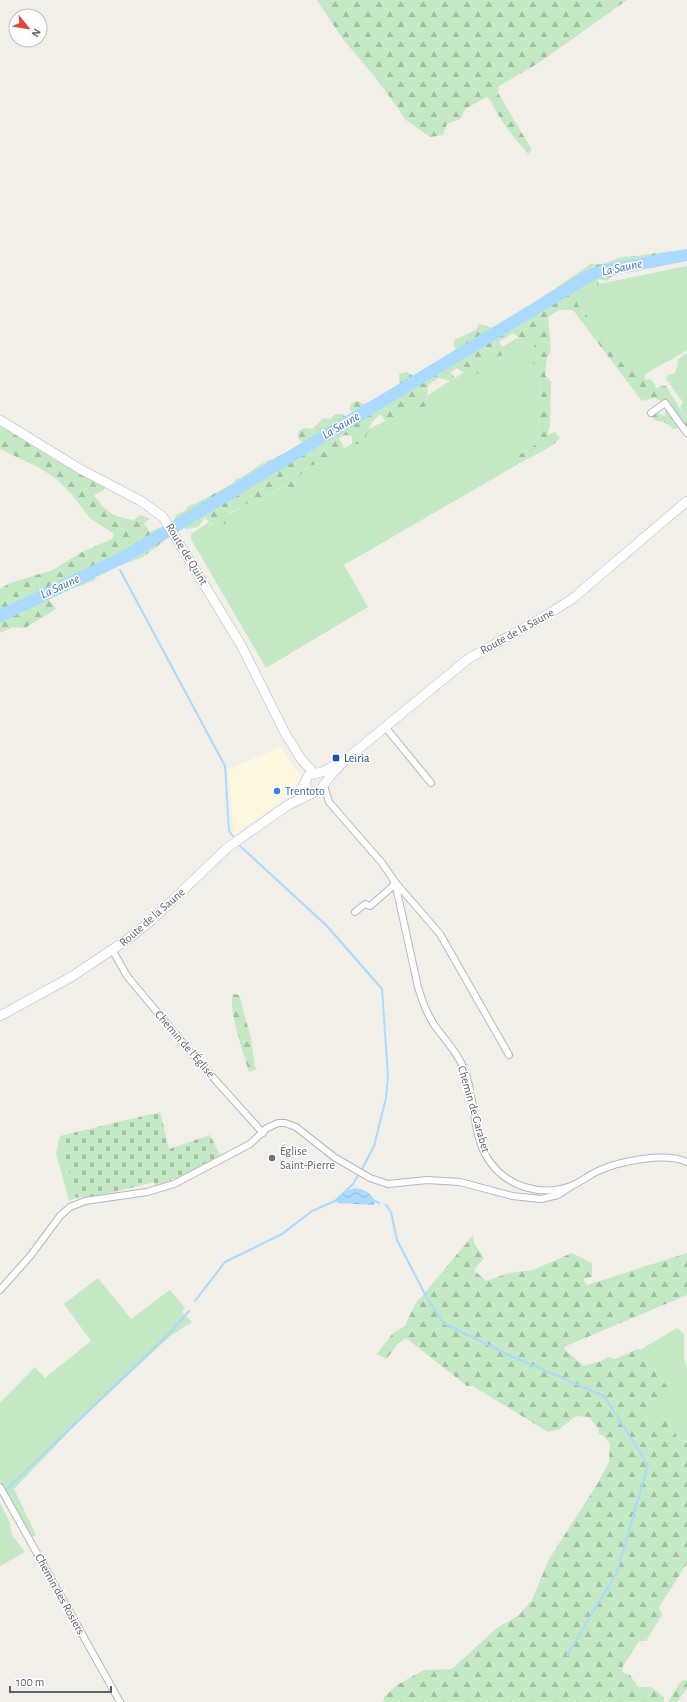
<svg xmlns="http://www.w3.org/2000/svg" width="687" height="1702" viewBox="0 0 687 1702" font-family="'Alegreya Sans',sans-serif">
<defs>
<pattern id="forest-firs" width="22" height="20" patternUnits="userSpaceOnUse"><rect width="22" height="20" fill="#c5e8c5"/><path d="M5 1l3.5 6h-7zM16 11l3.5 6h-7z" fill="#a3c0a4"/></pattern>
<pattern id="cemetery-stones" width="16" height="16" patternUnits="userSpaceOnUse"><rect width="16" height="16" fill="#c5e8c5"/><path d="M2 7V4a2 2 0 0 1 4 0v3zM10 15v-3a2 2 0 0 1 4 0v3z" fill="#a3c0a4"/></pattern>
<pattern id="water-waves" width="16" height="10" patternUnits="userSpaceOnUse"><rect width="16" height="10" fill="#aadaff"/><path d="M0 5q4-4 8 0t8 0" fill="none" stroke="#8eb4d2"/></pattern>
</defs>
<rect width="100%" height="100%" fill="#f1efe8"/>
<!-- commercial -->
<polygon fill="#fef7e0" points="281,747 301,777 296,791 234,835 228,769"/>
<!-- green -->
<g fill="#c5e8c5">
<path d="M687,266V350C673,360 658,365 645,375L624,361L577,304L579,297L599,284Z"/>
<path d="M530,334L536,340L532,353L533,363L540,369L538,443L516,457L520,463L344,565L368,607L266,668L191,539V534L209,522L212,525L248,503H255L283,487L299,493L295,483L304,470L311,465L326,464L340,451L352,444H365L367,430L385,421L390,425L403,421L411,410L421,409L427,405L428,395L463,373L473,375C477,371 482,360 488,358C493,356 498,358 503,355L502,347L517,338L523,339Z"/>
<polygon points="687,353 687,420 680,407 683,402 666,379 668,375 675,373 678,362 677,360"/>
<polygon points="60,1136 76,1198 69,1201 56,1153"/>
<polygon points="98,1278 131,1319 170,1290 185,1308 182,1312 192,1322 170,1336 78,1422 14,1489 36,1535 31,1538 0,1481 0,1403 35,1367 45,1378 91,1341 64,1304"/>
<polygon points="677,1328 684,1334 684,1358 687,1370 687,1443 678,1439 668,1418 647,1423 648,1408 672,1393 640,1350"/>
<polygon points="0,1503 9,1521 12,1535 25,1552 0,1566"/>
</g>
<!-- forest -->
<g fill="url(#forest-firs)">
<path d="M317,0H627L537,64L499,86L498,93L532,150L528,154C517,141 506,128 497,113C493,107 493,102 487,97L465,109L460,119L447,124L443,135L430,137L406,120L379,82L342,38Z"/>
<path d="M671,251L682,254L680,262L663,264L655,268L650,266L638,271L614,274L607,281L598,279L599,284L579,297L577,304L624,361L645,375V380L651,379L657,389L660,386H666L687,420V434L681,427L674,429L664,422L654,420L651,414L658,413L665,416V408L670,413V406L654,398L642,401L573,310H559L548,317L551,352L547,357L545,375L551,382L550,426L547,435L555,432L560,438C550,450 533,455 520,463L516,457L538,443L540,369L533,363L532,353L536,340L530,335L523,340L513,333L499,342L502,347L503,355C497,358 491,356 485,359L486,366C476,378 470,378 457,368L451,372L455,378L451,381L438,378L428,385L427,405L421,409L411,410L403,421L390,425L385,421L381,414C370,421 367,431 365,444H352V436L345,435L339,438L344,449L340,451V459L326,464L311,465L304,470L295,483L299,493L294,495L289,492L288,488L282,487L255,503H248L230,513V522C219,526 213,527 205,518L198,527L186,529L173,523L176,515L186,510L189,505L195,504L232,484L236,479C246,477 254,468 263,463C277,456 291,452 304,444L298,438L299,431L304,428L313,429L323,418L330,419L335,414H343L346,418L353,415L350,409L351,404L356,401L364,404L400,386L399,374L407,372L413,376L459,351L454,347V340L476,330L479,324L492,328L531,305L592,263C605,269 617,254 629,257Z"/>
<path d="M0,424L58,462L67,463L105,487L104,490L94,495C107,513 113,517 134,520L140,515L150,519L144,523L150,532L164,526L169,537L143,557L96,574L95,580L78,587L63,588L47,597L56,609L25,628L13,627L0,633V589L10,583L53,570L80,553L112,539L114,534L90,518L73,496L57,479L38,467L0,449Z"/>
<path d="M233,994L239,995L251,1038L255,1067L257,1069L249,1072C244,1054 228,1011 233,994Z"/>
<path d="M473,1235L474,1243L484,1258L474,1270L486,1281L509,1273L533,1270L572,1253L592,1263V1277L583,1279L587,1285L687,1253V1295L566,1346L564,1349L584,1366L601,1361L608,1357L615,1359L637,1349L640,1350L672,1393L648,1408L647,1423L668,1418L678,1439L687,1443V1563L659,1607L662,1615L646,1641H639L623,1666L622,1672L630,1675L638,1687H651L664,1697V1702H383L385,1696L397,1685L424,1670L452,1669L497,1628L519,1615L532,1600L549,1559L596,1486L609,1462L610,1444L604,1436L599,1434L598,1428L589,1417L576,1416L559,1429L548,1432L473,1386H467L406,1338C393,1346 395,1350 386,1359L377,1354L393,1333L405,1326L414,1306Z"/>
<polygon points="687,1680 687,1688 677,1702 668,1702 681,1681"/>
</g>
<!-- cemetery -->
<polygon fill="url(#cemetery-stones)" points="160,1112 169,1149 210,1135 220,1155 193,1173 175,1181 174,1178 171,1179 171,1182 155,1187 154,1182 101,1195 76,1198 60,1136"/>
<!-- water -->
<path fill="url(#water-waves)" d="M355,1188C365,1190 370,1192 375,1201L374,1205L338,1203L335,1201L344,1192Z"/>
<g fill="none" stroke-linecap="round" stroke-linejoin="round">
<!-- stream -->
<g stroke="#aadaff" stroke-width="2">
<polyline points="114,561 116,564"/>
<polyline points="120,570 225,766 229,831 233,836"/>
<polyline points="240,846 327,926 382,989 388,1076 386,1098 374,1146 361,1171"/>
<polyline points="375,1201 379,1203"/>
<polyline points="386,1205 391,1212 397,1240 426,1296 443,1323 511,1356 604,1396 648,1465 617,1572 567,1655"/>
<polyline points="195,1301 225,1262 282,1234 312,1211 335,1201 353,1184 359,1174"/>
<polyline points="7,1489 169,1334 189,1311"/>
</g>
<!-- river -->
<polyline stroke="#aadaff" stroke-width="12" points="0,616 126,556 589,276 602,271 687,255"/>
<!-- street casing -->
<g stroke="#b5b8bc" stroke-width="8">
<g id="street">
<polyline points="651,413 665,403 687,433"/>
<polyline points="386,728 431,783"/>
<path d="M324,786L329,802L382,863L395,882L418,987C422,1001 427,1014 435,1026C445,1040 458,1053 464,1069C476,1097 471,1132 488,1159C506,1187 541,1197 571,1186C581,1182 589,1175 598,1171C620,1161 665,1152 687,1162"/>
<polyline points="355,912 365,904 370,906 392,887 395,882 440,934 509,1055"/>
<polyline points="113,951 127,976 192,1054 263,1133"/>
<polyline points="0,1290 31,1255 60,1216 70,1207 85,1201 147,1192 174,1184 250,1144 267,1128 278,1123 285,1123 296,1127 334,1157 370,1178 388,1184 427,1180 460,1182 512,1196 541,1199 558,1195 573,1185"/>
<polyline points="0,1487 120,1702"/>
</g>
</g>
<!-- secondary casing -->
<g stroke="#b6babf" stroke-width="10">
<g id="secondary">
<polyline points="0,420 80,469 141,501 163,517 241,645 285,733 301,759 314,773"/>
<polyline points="305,783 307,789 311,792 320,791 330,776 345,760 468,659 545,616 572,599 687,501"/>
<polyline points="302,787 309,775 322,772 337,764"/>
<polyline points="0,1016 71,977 128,939 152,920 227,848 288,805 313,793"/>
</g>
</g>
<!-- street -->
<use href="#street" stroke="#fff" stroke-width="6"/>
<!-- secondary -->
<use href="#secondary" stroke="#fff" stroke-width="9"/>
</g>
<!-- markers -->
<rect fill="#1a4fb4" stroke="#fff" stroke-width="1.5" x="332" y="754" width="8" height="8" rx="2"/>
<circle fill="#3f7fe0" stroke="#fff" stroke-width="1.5" cx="277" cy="791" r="4"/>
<circle fill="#6b7280" stroke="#fff" stroke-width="1.5" cx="272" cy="1158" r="4"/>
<g text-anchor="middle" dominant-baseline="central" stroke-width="3" stroke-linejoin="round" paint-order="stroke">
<!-- street labels -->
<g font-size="12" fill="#5f6368" stroke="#fff">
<text transform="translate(187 554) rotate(59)">Route de Quint</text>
<text transform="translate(517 631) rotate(-29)">Route de la Saune</text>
<text transform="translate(152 917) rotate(-41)">Route de la Saune</text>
<text transform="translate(185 1044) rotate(49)">Chemin de l'Église</text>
<text transform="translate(474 1109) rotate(74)">Chemin de Garabet</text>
<text transform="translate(60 1594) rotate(61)">Chemin des Rosiers</text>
</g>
<!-- transit labels -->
<g font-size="12" fill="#164399" stroke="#fff" text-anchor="start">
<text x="344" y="758">Leiria</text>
</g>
<!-- shop labels -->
<g font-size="12" fill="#366cbe" stroke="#fff" text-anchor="start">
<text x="285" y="791">Trentoto</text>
</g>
<!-- worship labels -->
<g font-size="12" fill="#5b616d" stroke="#fff" text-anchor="start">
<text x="280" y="1151">Église<tspan x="280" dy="14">Saint-Pierre</tspan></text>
</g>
<!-- water labels -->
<g font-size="13" font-style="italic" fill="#4174aa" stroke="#fff">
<text transform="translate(622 268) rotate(-12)">La Saune</text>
<text transform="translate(341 426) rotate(-31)">La Saune</text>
<text transform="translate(60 587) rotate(-25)">La Saune</text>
</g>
</g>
<!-- north arrow -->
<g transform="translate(28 28) rotate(120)"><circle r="19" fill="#ffffff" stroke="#bfc1c3"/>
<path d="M0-3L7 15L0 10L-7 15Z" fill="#ea4335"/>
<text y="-6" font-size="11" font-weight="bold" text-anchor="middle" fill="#5f6368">N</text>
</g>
<!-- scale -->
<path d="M10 1686v6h101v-6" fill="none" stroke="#5f6368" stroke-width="2"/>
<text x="16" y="1686" font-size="12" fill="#5f6368" stroke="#ffffff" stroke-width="3" paint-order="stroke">100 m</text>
</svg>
